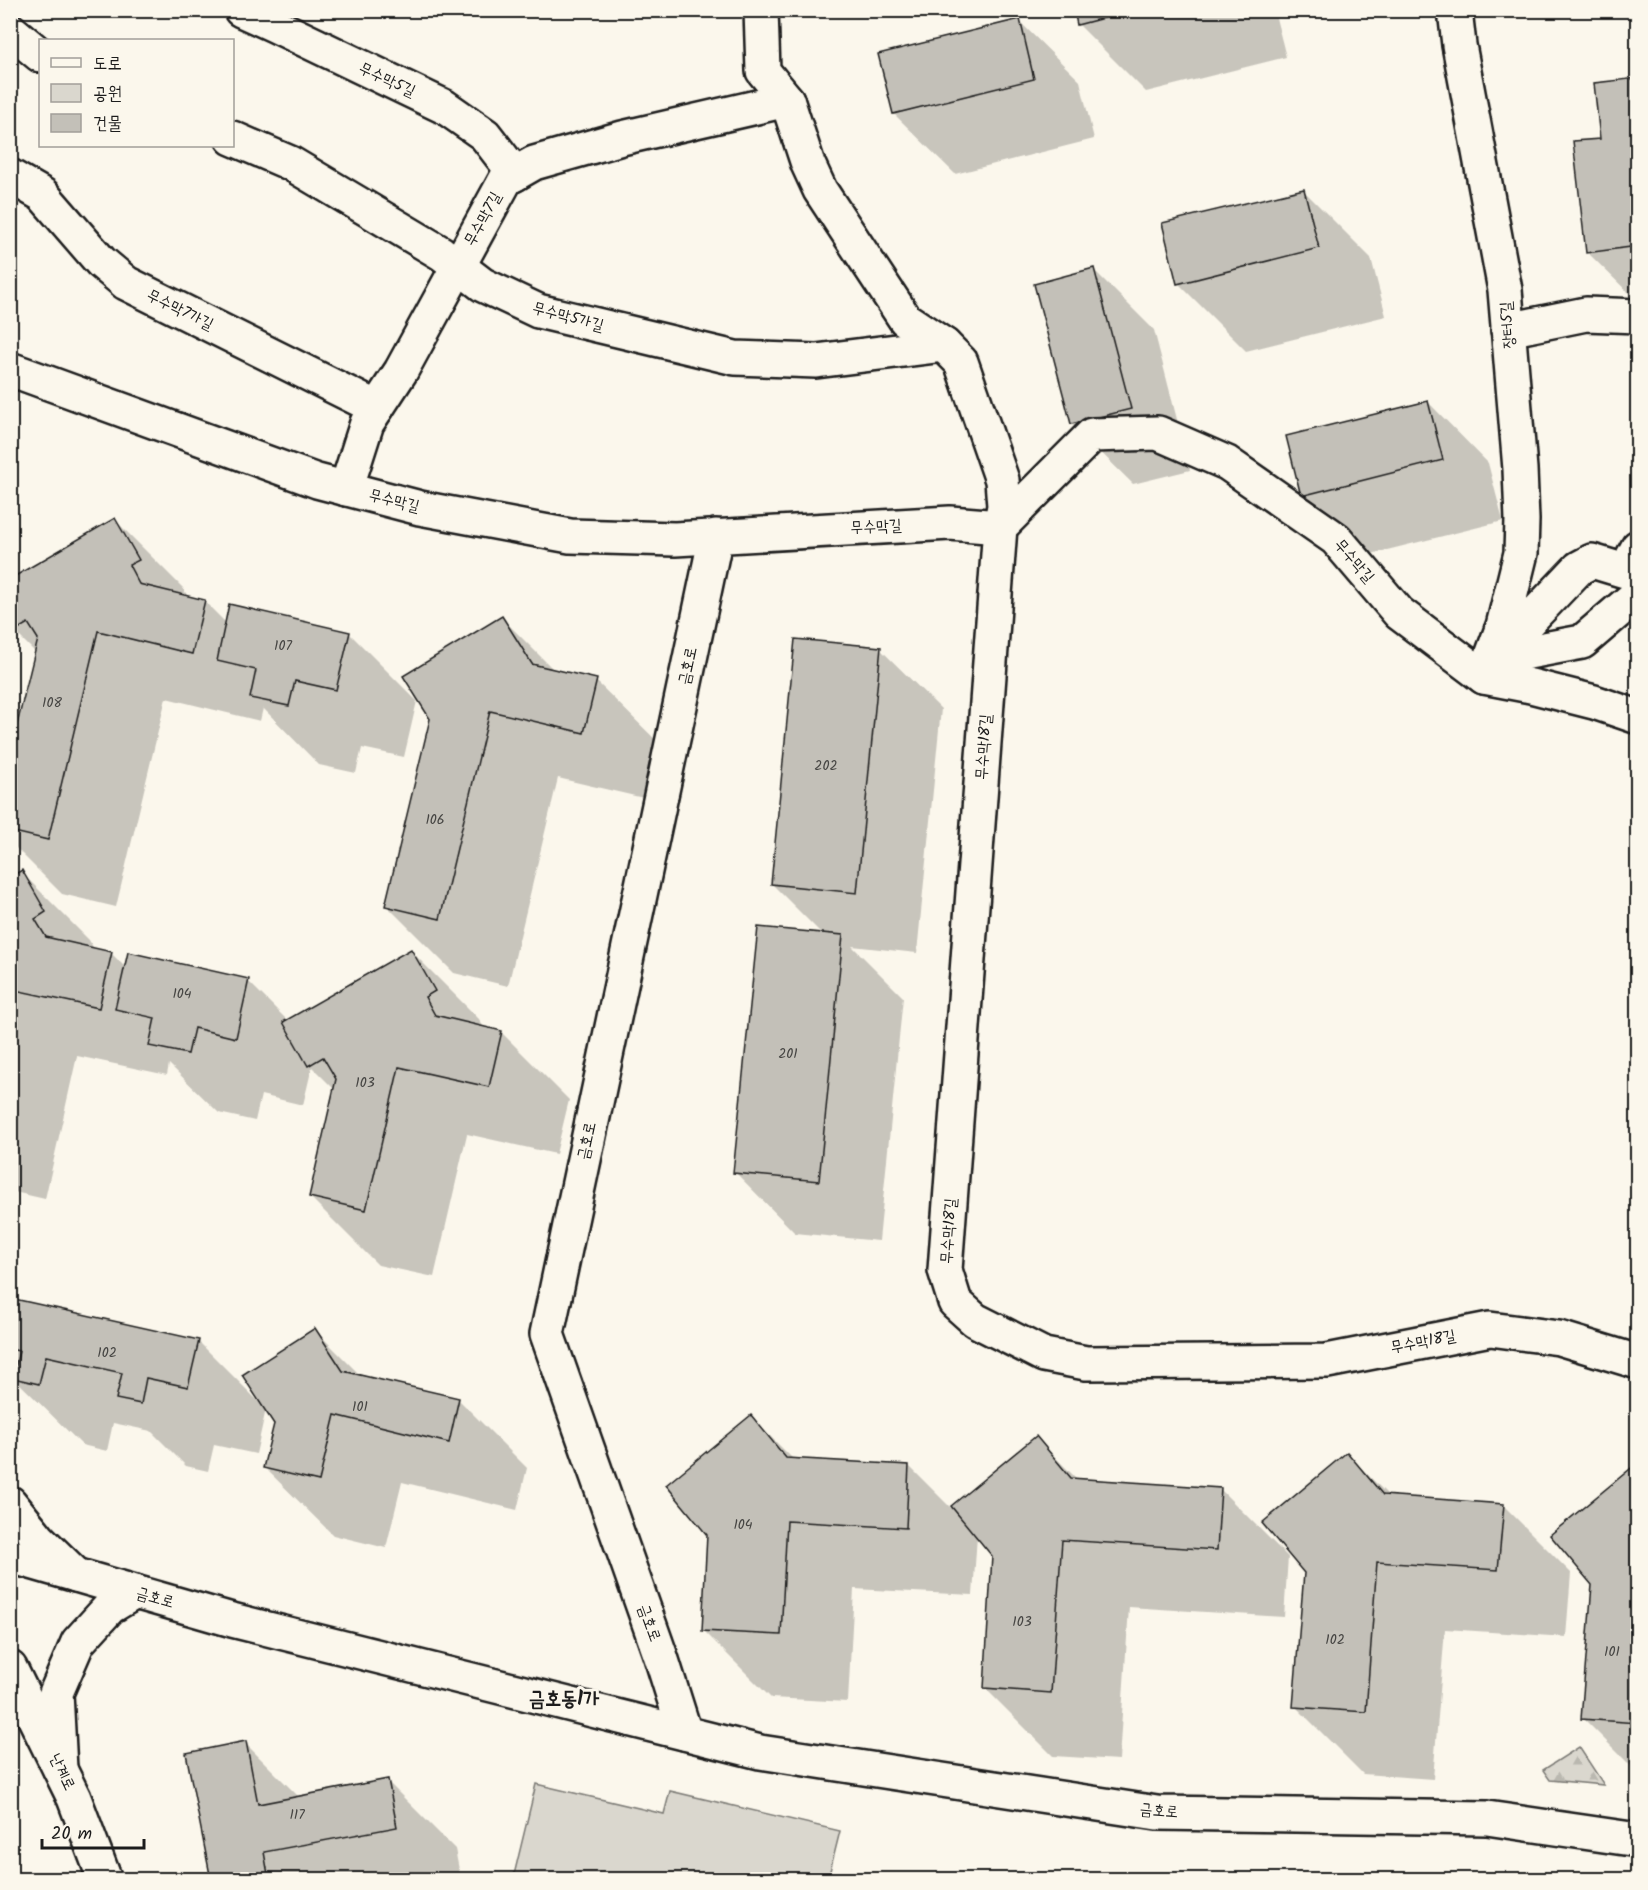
<svg xmlns="http://www.w3.org/2000/svg" width="1648" height="1890" viewBox="0 0 1648 1890" font-family="Kalam,'Poor Story',sans-serif">
<defs>
<pattern id="forest-firs" width="22" height="20" patternUnits="userSpaceOnUse" patternTransform="scale(1.5)"><rect width="22" height="20" fill="#dad7ce"/><path d="M5 1l3.5 6h-7zM16 11l3.5 6h-7z" fill="#bab8b0"/></pattern>
</defs>
<rect width="100%" height="100%" fill="#fbf7ec"/>
<filter id="ink" filterUnits="userSpaceOnUse"><feTurbulence type="fractalNoise" baseFrequency=".0167" numOctaves="2"/><feDisplacementMap in="SourceGraphic" scale="12" xChannelSelector="R" yChannelSelector="G"/><feConvolveMatrix kernelMatrix="1 2 1 2 8 2 1 2 1" color-interpolation-filters="sRGB"/></filter>
<g filter="url(#ink)">
<!-- forest -->
<polygon fill="url(#forest-firs)" stroke="#7b7a75" stroke-width="1.5" points="1579,1747 1604,1785 1550,1780 1543,1770"/>
<!-- green -->
<polygon fill="#dad7ce" stroke="#7b7a75" stroke-width="1.5" points="536,1784 664,1814 670,1791 840,1831 828,1879 513,1879"/>
<!-- shadow -->
<g fill="#0003">
<polygon points="1075,10 1274,10 1286,57 1146,92 1078,24"/>
<polygon points="1019,21 1080,81 1094,139 955,174 894,114"/>
<polygon points="1638,80 1638,302 1587,252 1601,140"/>
<polygon points="1303,190 1371,258 1386,316 1246,351 1178,283"/>
<polygon points="1094,270 1154,330 1190,470 1133,484 1072,424"/>
<polygon points="1428,402 1488,463 1503,521 1363,556 1303,495"/>
<polygon points="115,520 183,588 188,597 204,601 226,623 349,633 417,701 404,757 362,748 356,773 319,765 263,708 260,721 166,698 116,907 62,894 10,842 10,759 36,653 14,631 10,625"/>
<polygon points="502,618 555,671 596,681 664,748 652,800 558,778 508,986 454,973 386,905"/>
<polygon points="880,649 941,709 917,953 852,946 903,997 879,1241 795,1233 735,1172 823,935 772,884"/>
<polygon points="21,872 89,940 94,949 111,953 126,968 248,981 288,1021 411,951 479,1019 484,1028 501,1032 569,1100 556,1154 467,1134 434,1277 378,1265 310,1197 335,1090 312,1067 303,1105 261,1095 255,1121 219,1113 169,1064 167,1075 77,1056 45,1199 10,1191 10,878"/>
<polygon points="10,1300 198,1341 260,1403 315,1330 362,1377 459,1400 527,1468 517,1510 402,1482 386,1548 333,1535 265,1468 276,1424 266,1409 256,1454 214,1445 208,1471 186,1466 151,1431 113,1423 107,1451 82,1445 10,1374"/>
<polygon points="751,1417 793,1459 909,1466 951,1508 1036,1438 1078,1480 1220,1489 1288,1557 1284,1617 1129,1607 1119,1760 1053,1756 985,1688 994,1555 977,1535 973,1595 854,1589 848,1702 771,1698 703,1630"/>
<polygon points="1347,1454 1390,1497 1503,1505 1571,1573 1566,1637 1445,1629 1433,1779 1363,1774 1295,1706"/>
<polygon points="1638,1469 1638,1773 1583,1718"/>
<polygon points="245,1743 300,1798 387,1781 455,1849 461,1880 212,1880"/>
</g>
<!-- building -->
<g fill="#c3c0b8" stroke="#1c1c1c" stroke-width="1.5">
<polygon points="1074,10 1134,10 1077,25"/>
<polygon points="1020,19 1034,79 893,114 878,54"/>
<polygon points="1638,78 1638,246 1586,253 1573,141 1600,139 1594,83"/>
<polygon points="1304,189 1319,248 1177,284 1162,223"/>
<polygon points="1094,268 1131,409 1071,424 1034,284"/>
<polygon points="1428,401 1443,460 1301,496 1286,436"/>
<polygon points="115,518 139,560 129,565 139,584 205,600 192,654 98,631 48,840 10,831 10,753 38,639 28,623 13,632 10,628 10,579"/>
<polygon points="229,604 350,632 336,690 295,681 289,706 250,698 256,670 217,661"/>
<polygon points="502,616 532,664 597,679 584,733 490,711 440,919 385,906 430,719 403,676"/>
<polygon points="795,639 881,647 857,893 771,884"/>
<polygon points="22,870 46,912 35,919 46,937 112,952 99,1008 10,989 10,877"/>
<polygon points="758,927 843,935 819,1181 733,1173"/>
<polygon points="411,949 435,991 425,997 435,1015 502,1031 489,1087 399,1067 366,1210 309,1197 336,1079 323,1057 308,1066 283,1022"/>
<polygon points="128,952 249,979 236,1038 194,1028 188,1054 149,1046 155,1018 115,1009"/>
<polygon points="10,1298 199,1340 188,1387 146,1378 141,1404 116,1399 122,1373 46,1356 39,1384 13,1378 19,1351 10,1349"/>
<polygon points="315,1328 343,1371 459,1398 449,1443 335,1415 319,1481 263,1468 274,1424 242,1375"/>
<polygon points="751,1415 786,1458 909,1465 906,1528 787,1521 781,1635 702,1631 707,1535 666,1485"/>
<polygon points="1036,1436 1071,1478 1221,1488 1217,1550 1062,1540 1051,1693 984,1688 992,1556 951,1506"/>
<polygon points="1347,1452 1383,1495 1504,1504 1498,1570 1377,1562 1366,1712 1293,1707 1304,1573 1262,1523"/>
<polygon points="1635,1465 1638,1468 1638,1723 1581,1719 1592,1585 1550,1535"/>
<polygon points="246,1741 258,1804 388,1779 397,1827 264,1852 269,1880 211,1880 186,1753"/>
</g>
<g fill="none" stroke-linecap="round" stroke-linejoin="round">
<!-- minor casing -->
<g stroke="#1c1c1c" stroke-width="38">
<g id="minor">
<polyline points="241,10 274,25 445,107 485,135 515,174"/>
<polyline points="761,10 763,71 787,100 808,164 820,190 905,319 944,345 961,362 1002,480 1004,506 1000,527 945,1270 955,1302 975,1320 1044,1355 1086,1363 1327,1361 1490,1329 1559,1338 1638,1362"/>
<polyline points="1455,10 1459,45 1505,290 1520,469 1522,520 1521,553 1503,626 1484,677"/>
<polyline points="10,30 40,55"/>
<polyline points="232,138 290,163 441,253 483,285 538,311 735,358 816,361 944,345"/>
<polyline points="10,176 43,195 101,262 126,283 377,408"/>
<polyline points="1508,330 1586,314 1638,316"/>
<polyline points="10,369 317,481 420,508 570,536 675,539 950,523 1000,527 1092,435 1158,433 1227,463 1336,539 1399,613 1484,677 1531,686 1594,702 1638,717"/>
<polyline points="346,489 367,423 401,371 506,179 534,163 622,138 787,100"/>
<polyline points="1498,641 1518,632 1579,568 1592,561 1625,571 1638,547"/>
<polyline points="1491,659 1582,642 1638,594"/>
<polyline points="10,1556 232,1620 760,1752 1157,1813 1487,1818 1638,1840"/>
<polyline points="685,1733 661,1657 547,1334 716,536"/>
<polyline points="60,1769 56,1693 78,1642 110,1607 135,1592"/>
</g>
</g>
<!-- major casing -->
<g stroke="#1c1c1c" stroke-width="38">
<g id="major">
<polyline points="10,1503 39,1539 76,1575"/>
<polyline points="10,1668 74,1798 105,1880"/>
</g>
</g>
<!-- minor -->
<use href="#minor" stroke="#fbf7ec" stroke-width="33"/>
<!-- major -->
<use href="#major" stroke="#fbf7ec" stroke-width="33"/>
</g>
</g>
<g text-anchor="middle" dominant-baseline="central" stroke-width="6" stroke-linejoin="round" paint-order="stroke">
<!-- number labels -->
<g font-size="14" fill="#464543">
<text x="283" y="646">107</text>
<text x="52" y="703">108</text>
<text x="826" y="766">202</text>
<text x="435" y="820">106</text>
<text x="182" y="994">104</text>
<text x="788" y="1054">201</text>
<text x="365" y="1083">103</text>
<text x="107" y="1353">102</text>
<text x="360" y="1407">101</text>
<text x="743" y="1525">104</text>
<text x="1022" y="1622">103</text>
<text x="1335" y="1640">102</text>
<text x="1612" y="1652">101</text>
<text x="297" y="1815">117</text>
</g>
<!-- street labels -->
<g font-size="16" fill="#1c1c1c" stroke="#fbf7ec">
<text transform="translate(387 80) rotate(25)">무수막5길</text>
<text transform="translate(483 219) rotate(-61)">무수막7길</text>
<text transform="translate(180 310) rotate(26)">무수막7가길</text>
<text transform="translate(568 317) rotate(15)">무수막5가길</text>
<text transform="translate(1508 325) rotate(-94)">장터5길</text>
<text transform="translate(394 501) rotate(14)">무수막길</text>
<text transform="translate(876 527) rotate(-3)">무수막길</text>
<text transform="translate(1354 561) rotate(49)">무수막길</text>
<text transform="translate(688 666) rotate(-78)">금호로</text>
<text transform="translate(984 747) rotate(-86)">무수막18길</text>
<text transform="translate(587 1141) rotate(-78)">금호로</text>
<text transform="translate(949 1231) rotate(-86)">무수막18길</text>
<text transform="translate(1423 1342) rotate(-11)">무수막18길</text>
<text transform="translate(155 1598) rotate(16)">금호로</text>
<text transform="translate(649 1623) rotate(70)">금호로</text>
<text transform="translate(62 1772) rotate(64)">난계로</text>
<text transform="translate(1159 1811) rotate(5)">금호로</text>
</g>
<!-- quarter labels -->
<g font-size="20" font-weight="bold" fill="#1c1c1c" stroke="#fbf7ec">
<text x="564" y="1700">금호동1가</text>
</g>
</g>
<!-- margin -->
<rect width="1648" height="1890" fill="none" stroke="#fbf7ec" stroke-width="36"/>
<rect x="18" y="18" width="1612" height="1854" fill="none" stroke="#1c1c1c" stroke-width="2" filter="url(#ink)"/>
<!-- legend -->
<rect x="39" y="39" width="195" height="108" fill="#fbf7ec" stroke="#a29f99" stroke-width="1.5"/>
<rect x="51" y="58" width="30" height="9" fill="#fbf7ec" stroke="#a29f99" stroke-width="1.5"/>
<text x="93" y="69" font-size="18" fill="#1c1c1c">도로</text>
<rect x="51" y="84" width="30" height="18" fill="#dad7ce" stroke="#a29f99" stroke-width="1.5"/>
<text x="93" y="99" font-size="18" fill="#1c1c1c">공원</text>
<rect x="51" y="114" width="30" height="18" fill="#c3c0b8" stroke="#a29f99" stroke-width="1.5"/>
<text x="93" y="129" font-size="18" fill="#1c1c1c">건물</text>
<!-- scale -->
<path d="M42 1839v9h102v-9" fill="none" stroke="#1c1c1c" stroke-width="3"/>
<text x="51" y="1839" font-size="18" fill="#1c1c1c" stroke="#fbf7ec" stroke-width="4.5" paint-order="stroke">20 m</text>
</svg>
